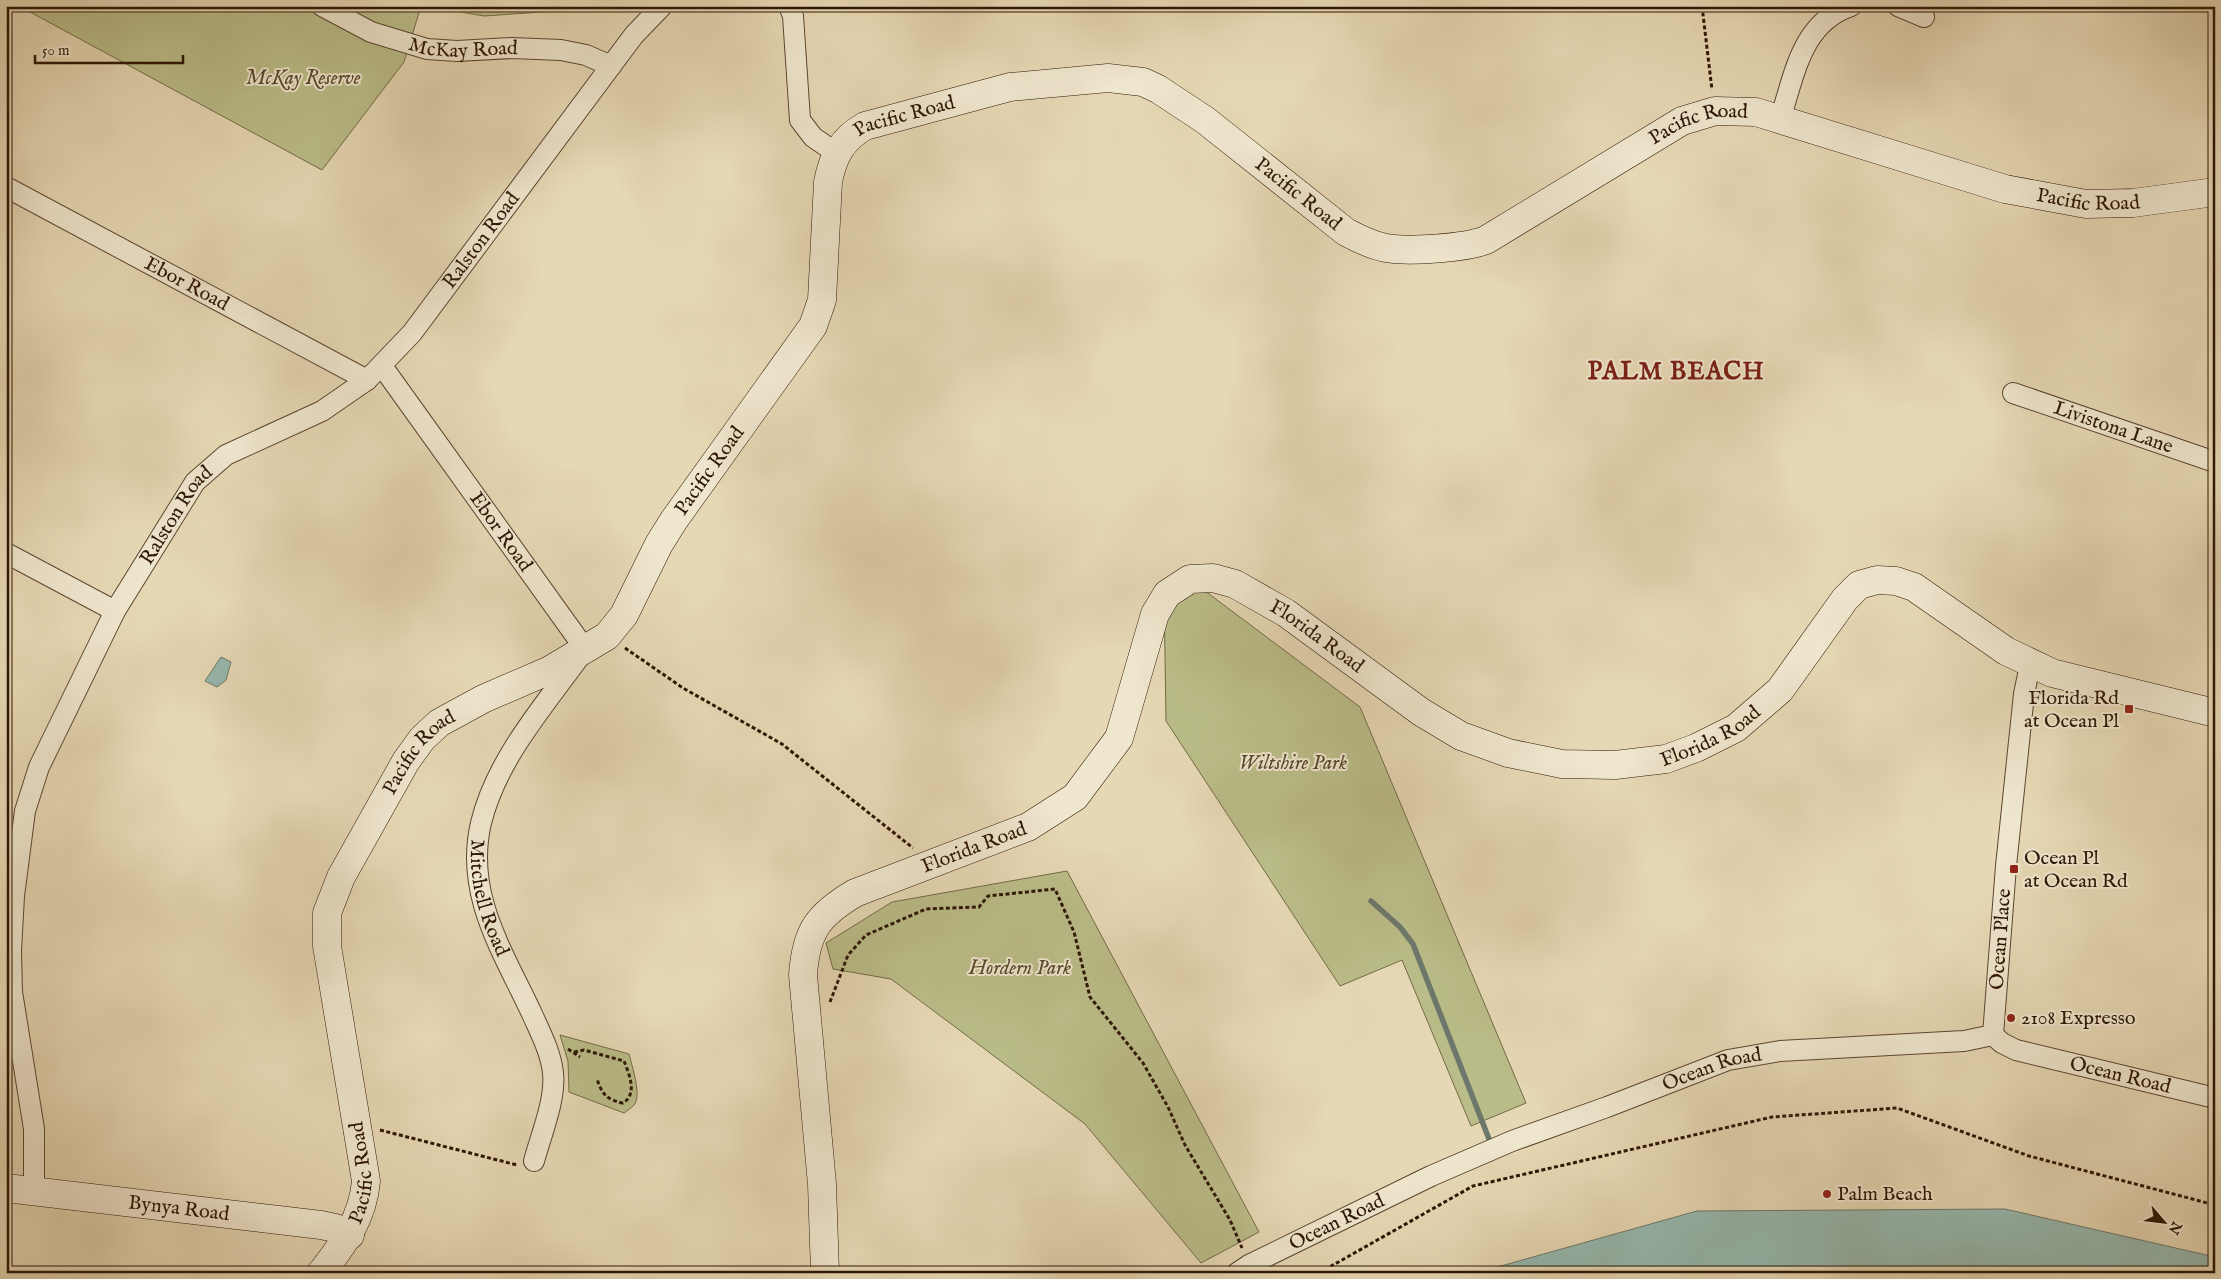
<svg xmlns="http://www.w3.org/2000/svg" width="2221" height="1279" viewBox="0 0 2221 1279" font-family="'IM FELL English',serif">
<rect width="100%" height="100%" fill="#e6d8b4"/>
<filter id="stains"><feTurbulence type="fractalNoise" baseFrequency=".004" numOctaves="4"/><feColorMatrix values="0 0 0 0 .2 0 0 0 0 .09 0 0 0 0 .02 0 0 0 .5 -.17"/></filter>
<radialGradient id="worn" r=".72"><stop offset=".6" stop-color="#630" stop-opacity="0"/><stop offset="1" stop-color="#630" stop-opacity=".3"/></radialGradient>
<!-- green -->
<g fill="#babd89" stroke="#746a47">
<polygon points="19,6 421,6 404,62 322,170"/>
<polygon points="426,6 570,6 557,11 484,16"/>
<polygon points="1181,573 1360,707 1526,1103 1471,1126 1402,960 1340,986 1166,721 1164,589"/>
<polygon points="1067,871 1259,1232 1201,1263 1085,1124 891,979 833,969 826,943 892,902"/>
<path d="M560,1035L629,1054C632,1066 642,1096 634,1105C631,1108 627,1111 624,1113L569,1092L568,1061Z"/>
</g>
<!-- water -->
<g fill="#96b9af" stroke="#6c786b">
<polygon points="221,657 231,662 226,680 217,687 205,681"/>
<polygon points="2005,1209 2215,1257 2215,1273 1476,1273 1697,1211"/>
</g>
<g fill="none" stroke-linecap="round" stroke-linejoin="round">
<!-- stream -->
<polyline stroke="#6c786b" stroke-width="5.5" points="1371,901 1400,927 1413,944 1489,1139"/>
<!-- street casing -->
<g stroke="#5b4631" stroke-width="22">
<g id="street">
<path id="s1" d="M322,6L371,32L427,49L457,51L512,48L561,50L586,55L611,66"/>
<polyline points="789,6 793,16 800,120 813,137 836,153"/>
<polyline points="1898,6 1924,17"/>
<path d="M1780,119C1795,74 1801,23 1851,6"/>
<path id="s2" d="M6,187L367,380"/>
<path id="s3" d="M382,366L585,649C547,703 497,757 481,823C464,895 504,953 533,1016C541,1034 551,1053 553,1073C556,1099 541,1135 534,1161"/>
<path id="s4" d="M2013,393L2215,462"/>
<polyline points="6,553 115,611"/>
<path id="s5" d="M1993,1035L2006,866L2024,694L2030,665"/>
<path id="s6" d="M1993,1035L2002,1043L2016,1050L2215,1098"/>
<path id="s7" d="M34,1191V1129L12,992L11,951L14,896L25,811L39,767L115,611L195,482L226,455L322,411L367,380L412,333L634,35L662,6"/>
<path id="s8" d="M1237,1273L1249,1265L1431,1176L1512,1141L1607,1107L1728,1060L1780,1051L1964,1041L1993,1035"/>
</g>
</g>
<!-- secondary casing -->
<g stroke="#2d1605" stroke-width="29">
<g id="secondary">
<path id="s9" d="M6,1188L321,1225L335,1228L350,1235"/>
<path id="s10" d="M321,1273C343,1245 363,1218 366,1181L327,946V913L341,877L406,761L422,739L439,723L483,699L550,670L607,636L624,615L659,544L674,520L813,326L822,300L828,182C833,156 842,139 865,126L1010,87L1108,78L1143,82L1158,89L1205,120L1346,232C1359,239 1371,245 1386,248C1408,252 1466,248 1486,240L1682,121L1715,111L1756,112L2005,189L2086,204L2133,203L2215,192"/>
<path id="s11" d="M825,1273L822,1184L803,975C806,931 818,915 855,893L1028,827L1075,797L1119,738L1155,614L1167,594L1190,579L1213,578L1235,584L1286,613L1421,712L1461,736L1508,753L1562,764L1615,765L1666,759L1696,748L1736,728L1780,690L1845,599L1859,585L1877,580L1896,581L1914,587L2006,651L2052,673L2215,713"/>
</g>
</g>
<!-- path -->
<g stroke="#2d1605" stroke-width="3" stroke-dasharray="4 2.5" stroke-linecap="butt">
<polyline points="1702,6 1712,90"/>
<polyline points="625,648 683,688 782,744 913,848"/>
<polyline points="830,1002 848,955 866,935 926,909 979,907 988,896 1055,889 1074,932 1090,997 1143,1063 1168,1107 1185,1145 1230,1220 1242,1248"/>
<polyline points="568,1049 580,1057"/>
<path d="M574,1052L584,1050L624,1061C629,1074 638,1094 623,1103C607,1100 602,1094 597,1079"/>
<polyline points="380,1130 517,1165"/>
<polyline points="1319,1273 1473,1186 1772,1117 1897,1108 2029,1156 2215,1205"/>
</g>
<!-- street -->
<use href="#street" stroke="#efe6ce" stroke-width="20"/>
<!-- secondary -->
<use href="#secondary" stroke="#efe6ce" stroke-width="28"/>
</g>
<!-- markers -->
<g fill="#8f2418" stroke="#efe6ce" stroke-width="2">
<rect x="2124" y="704" width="10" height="10" rx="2.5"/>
<rect x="2009" y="864" width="10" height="10" rx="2.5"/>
<circle cx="2011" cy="1018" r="5"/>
<circle cx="1827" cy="1194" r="5"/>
</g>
<g text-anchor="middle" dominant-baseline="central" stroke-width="4" stroke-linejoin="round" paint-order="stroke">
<!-- street labels -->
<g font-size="20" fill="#2d1605" stroke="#efe6ce">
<text stroke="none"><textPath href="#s1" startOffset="150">McKay Road</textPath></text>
<text stroke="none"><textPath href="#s10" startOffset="1416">Pacific Road</textPath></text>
<text stroke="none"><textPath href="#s10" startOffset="2301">Pacific Road</textPath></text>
<text stroke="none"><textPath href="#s10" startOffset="1851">Pacific Road</textPath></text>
<text stroke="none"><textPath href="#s10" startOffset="2706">Pacific Road</textPath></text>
<text stroke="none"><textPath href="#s7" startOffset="1136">Ralston Road</textPath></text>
<text stroke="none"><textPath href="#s2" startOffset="205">Ebor Road</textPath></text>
<text stroke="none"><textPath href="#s4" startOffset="106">Livistona Lane</textPath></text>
<text stroke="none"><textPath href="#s10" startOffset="982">Pacific Road</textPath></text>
<text stroke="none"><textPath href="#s7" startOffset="716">Ralston Road</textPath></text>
<text stroke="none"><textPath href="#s3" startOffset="204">Ebor Road</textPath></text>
<text stroke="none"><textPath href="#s11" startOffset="1039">Florida Road</textPath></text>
<text stroke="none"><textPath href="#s11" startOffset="1474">Florida Road</textPath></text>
<text stroke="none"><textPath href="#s10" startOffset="562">Pacific Road</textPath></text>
<text stroke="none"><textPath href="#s11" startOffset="529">Florida Road</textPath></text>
<text stroke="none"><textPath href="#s3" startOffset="629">Mitchell Road</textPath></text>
<text stroke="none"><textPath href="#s5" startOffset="96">Ocean Place</textPath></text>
<text stroke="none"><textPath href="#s8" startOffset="518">Ocean Road</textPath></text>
<text stroke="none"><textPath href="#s6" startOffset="135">Ocean Road</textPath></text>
<text stroke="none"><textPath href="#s10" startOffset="112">Pacific Road</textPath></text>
<text stroke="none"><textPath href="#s9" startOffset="174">Bynya Road</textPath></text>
<text stroke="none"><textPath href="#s8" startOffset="112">Ocean Road</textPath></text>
</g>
<!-- park labels -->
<g font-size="20" font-style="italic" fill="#57482d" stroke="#efe6ce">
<text x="303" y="78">McKay Reserve</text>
<text x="1293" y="763">Wiltshire Park</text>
<text x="1020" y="968">Hordern Park</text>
</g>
<!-- poi labels -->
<g font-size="20" fill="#2d1605" stroke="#efe6ce" text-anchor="start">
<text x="2119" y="698" text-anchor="end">Florida Rd<tspan x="2119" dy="23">at Ocean Pl</tspan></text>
<text x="2024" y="858">Ocean Pl<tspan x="2024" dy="23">at Ocean Rd</tspan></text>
<text x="2021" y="1018">2108 Expresso</text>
<text x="1837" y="1194">Palm Beach</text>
</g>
<!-- district labels -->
<g font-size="25" font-weight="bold" letter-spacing="1" fill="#7a1f14" stroke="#efe6ce">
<text x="1676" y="372">PALM BEACH</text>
</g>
</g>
<!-- margin -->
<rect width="2221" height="1279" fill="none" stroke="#e6d8b4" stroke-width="25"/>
<rect x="8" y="8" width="2206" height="1264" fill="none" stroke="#2d1605" stroke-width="2.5"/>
<rect x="12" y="12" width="2196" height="1254" fill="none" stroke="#2d1605"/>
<!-- north arrow -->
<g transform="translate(2164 1222) rotate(118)" stroke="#efe6ce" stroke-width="4" paint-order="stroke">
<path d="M0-4L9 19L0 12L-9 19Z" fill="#2d1605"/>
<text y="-8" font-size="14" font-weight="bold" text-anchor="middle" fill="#2d1605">N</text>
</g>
<!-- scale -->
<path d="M35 55v8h148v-8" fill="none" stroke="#2d1605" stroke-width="2.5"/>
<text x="42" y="55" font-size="15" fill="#2d1605" stroke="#efe6ce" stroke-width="4" paint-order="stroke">50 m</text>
<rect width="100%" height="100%" filter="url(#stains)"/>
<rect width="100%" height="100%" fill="url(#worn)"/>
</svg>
